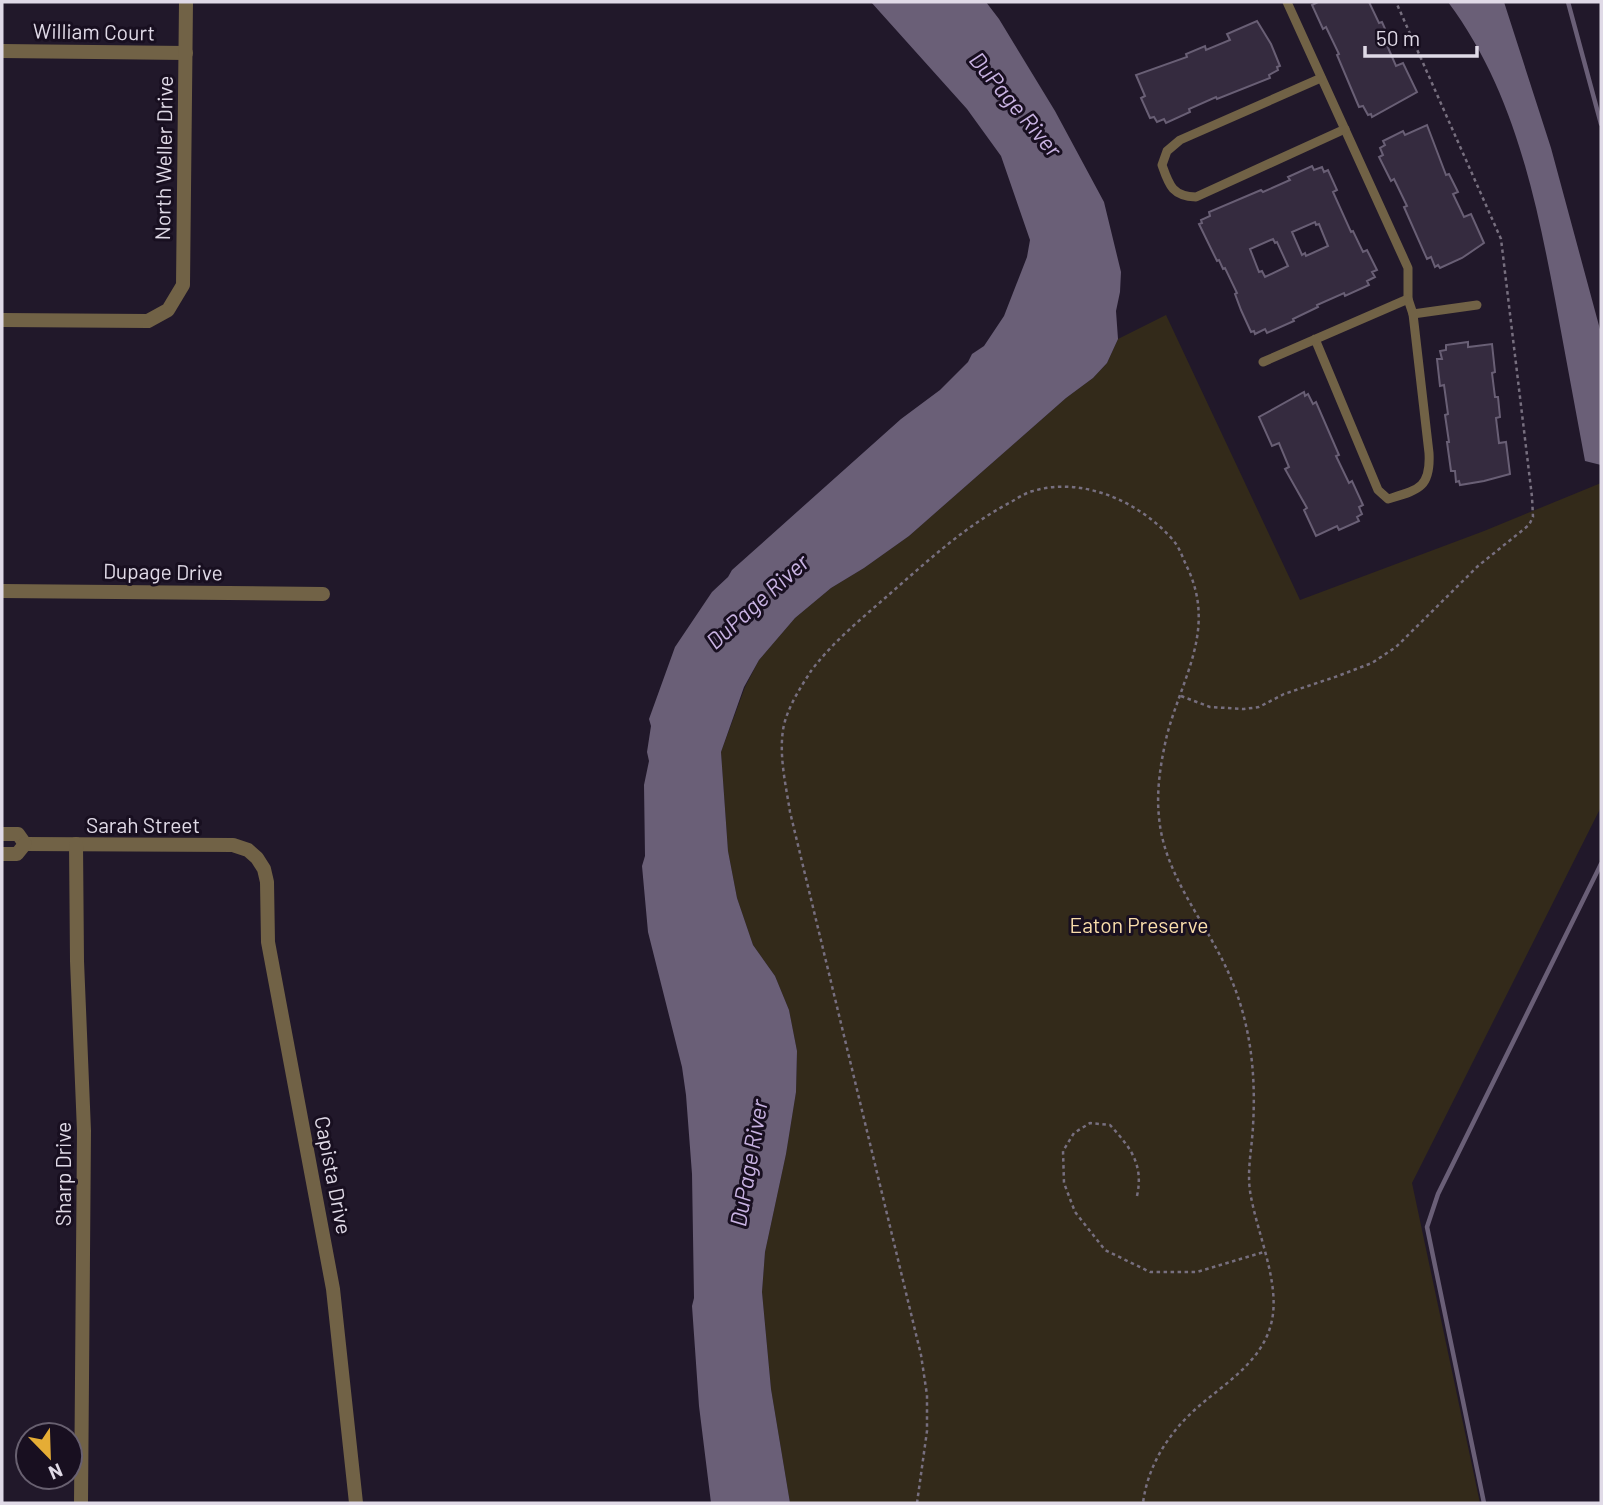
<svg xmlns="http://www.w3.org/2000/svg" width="1603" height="1505" viewBox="0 0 1603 1505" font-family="Barlow,sans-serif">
<rect width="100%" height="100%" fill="#21182a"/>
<!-- green -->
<polygon fill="#332a1a" points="1166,315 1300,600 1484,531 1601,483 1601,807 1412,1183 1480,1503 790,1503 771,1389 762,1292 765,1252 786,1154 796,1092 797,1051 789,1010 775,976 753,945 737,898 728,851 721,752 745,687 759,660 795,618 831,588 864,568 909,536 1066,398 1093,378 1107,363 1118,339"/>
<!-- water -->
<g fill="#6a5f77">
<polygon points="871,2 986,2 999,19 1055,111 1104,202 1121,272 1120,292 1116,311 1118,339 1107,363 1093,378 1066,398 909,536 864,568 831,588 795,618 759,660 744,687 721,752 728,851 737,898 753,945 775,976 789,1010 797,1051 796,1092 786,1154 765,1252 762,1292 771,1389 790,1503 711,1503 699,1406 692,1306 694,1298 692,1174 686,1095 682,1067 648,932 642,866 645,856 644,785 649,761 647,752 651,726 649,719 675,647 712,592 728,577 732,570 901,419 940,390 968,362 972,354 984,346 1004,316 1027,257 1030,240 1001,156 967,109"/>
<path d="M1448,2H1504L1551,148L1601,333V465L1585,461C1575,407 1565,353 1555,299C1535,194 1513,89 1448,2Z"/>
</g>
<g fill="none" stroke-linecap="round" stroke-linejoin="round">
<!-- stream -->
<g stroke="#6a5f77" stroke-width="4.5">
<polyline points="1568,2 1601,124"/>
<polyline points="1484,1503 1427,1227 1438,1194 1601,864"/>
</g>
</g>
<!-- building -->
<g fill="#352b3f" stroke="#695f75" stroke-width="2" fill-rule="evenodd">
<polygon points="1318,2 1369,2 1379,23 1382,22 1390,40 1386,43 1396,66 1403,63 1417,92 1372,117 1371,114 1368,115 1363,106 1359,107 1337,55 1339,54 1326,27 1323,29 1312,5"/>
<polygon points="1257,21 1271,44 1280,66 1277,67 1278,70 1269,75 1270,78 1217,99 1216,97 1189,109 1190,112 1166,123 1164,119 1157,122 1154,117 1150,118 1141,98 1145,96 1136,75 1187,57 1186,54 1205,46 1206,50 1230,40 1227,34"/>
<polygon points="1427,125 1446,175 1449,174 1458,192 1453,194 1464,217 1471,214 1484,243 1462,258 1440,268 1438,265 1435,267 1431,257 1427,259 1404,207 1407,206 1394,179 1391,181 1379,157 1383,155 1380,148 1385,145 1383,141 1403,131 1405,135"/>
<path d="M1312,166L1314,170L1322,167L1324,172L1328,170L1337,190L1333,192L1351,232L1353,231L1363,252L1367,250L1377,270L1372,272L1375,277L1367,281L1369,285L1345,296L1344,293L1317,305L1318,307L1293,319L1294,321L1267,333L1265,329L1255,334L1254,331L1251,332L1241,310L1235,294L1237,293L1225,268L1223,269L1219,260L1217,261L1199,224L1202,223L1201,220L1210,216L1209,212L1261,190L1263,192L1290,180L1288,177ZM1315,222L1316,225L1319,224L1328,246L1306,256L1305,253L1302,255L1292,232ZM1273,239L1275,243L1277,242L1288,266L1265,277L1262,271L1259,272L1250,249Z"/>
<polygon points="1468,342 1468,347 1492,344 1495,372 1492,373 1495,397 1498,397 1500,417 1496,418 1499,443 1506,442 1510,474 1484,481 1460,485 1459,481 1456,482 1455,471 1451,471 1447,442 1449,442 1445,415 1448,414 1444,385 1440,386 1437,359 1442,359 1440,351 1446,350 1446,345"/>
<polygon points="1304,392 1305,396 1308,394 1313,404 1316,402 1339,455 1336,456 1349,483 1352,481 1363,505 1359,507 1362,514 1357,517 1359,521 1339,530 1337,526 1316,536 1304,510 1307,508 1285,469 1289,467 1279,443 1272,446 1259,417"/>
</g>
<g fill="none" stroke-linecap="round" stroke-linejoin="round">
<!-- path -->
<g stroke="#776f7f" stroke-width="2.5" stroke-dasharray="3.5 3.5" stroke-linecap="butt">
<polyline points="1181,696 1210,707 1244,709 1259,707 1284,694 1338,676 1372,663 1396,647 1478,566 1529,525 1533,517 1532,497 1501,239 1396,2"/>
<path d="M1137,1196C1144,1164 1130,1147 1110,1125L1090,1123L1074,1133L1063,1151L1064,1183L1075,1212L1105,1250L1150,1272H1197L1264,1252"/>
<path d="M917,1503L927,1431V1395L921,1355L790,812C786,786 779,757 783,730C786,710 800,688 811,671C834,640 865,616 893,591C931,558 967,525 1011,502C1018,498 1025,493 1033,491C1083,476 1140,502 1173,540C1180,548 1183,559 1188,569C1216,630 1182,678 1167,735C1161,761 1156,790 1159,817C1164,878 1210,926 1232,981C1251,1027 1256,1076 1253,1126C1252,1148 1247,1169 1250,1191C1256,1231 1280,1281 1272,1320C1264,1360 1227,1382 1199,1406C1170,1431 1148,1464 1143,1503"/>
</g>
<!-- service -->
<g stroke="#716246" stroke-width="9">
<polyline points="1287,2 1408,268 1408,299"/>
<path d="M1321,78L1180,140L1167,151L1162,165C1169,185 1172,196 1196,197L1345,129"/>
<polyline points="1413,314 1477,305"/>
<path d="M1263,362L1408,299L1413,314L1429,453C1431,488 1418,490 1388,499L1378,490L1315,339"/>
</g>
<!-- minor -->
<g stroke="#716246" stroke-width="14">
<polyline points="2,51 186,53"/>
<polyline points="2,320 148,321 168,310 183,285 186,2"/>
<polyline points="2,591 323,594"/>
<polyline points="2,834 18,834 25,844"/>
<polyline points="25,844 233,845 248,850 257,858 264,869 267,882 268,942 333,1289 356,1503"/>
<polyline points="76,844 77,961 84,1131 81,1503"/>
<polyline points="2,854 17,854 25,844"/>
</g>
</g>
<g text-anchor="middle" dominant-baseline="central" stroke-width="6" stroke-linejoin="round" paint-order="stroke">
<!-- street labels -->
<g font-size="21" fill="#e0dae7" stroke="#180f20">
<text transform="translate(94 31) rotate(1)">William Court</text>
<text transform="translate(163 158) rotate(-89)">North Weller Drive</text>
<text transform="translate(163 571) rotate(1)">Dupage Drive</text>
<text x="143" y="824">Sarah Street</text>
<text transform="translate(62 1174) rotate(-90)">Sharp Drive</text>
<text transform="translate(334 1175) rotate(79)">Capista Drive</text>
</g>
<!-- park labels -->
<g font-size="21" fill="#f9ddab" stroke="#180f20">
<text x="1139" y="924">Eaton Preserve</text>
</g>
<!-- water labels -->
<g font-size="23" font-style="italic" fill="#c9b3e3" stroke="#180f20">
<text transform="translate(1016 104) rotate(50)">DuPage River</text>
<text transform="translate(757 601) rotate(-42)">DuPage River</text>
<text transform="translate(748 1163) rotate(-80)">DuPage River</text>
</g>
</g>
<!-- border -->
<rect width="1603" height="1505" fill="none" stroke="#e0dae7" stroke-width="7"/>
<!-- north arrow -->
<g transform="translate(49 1456) rotate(157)"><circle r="33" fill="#180f20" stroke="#686070" stroke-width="2"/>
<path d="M0-5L12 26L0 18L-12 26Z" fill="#e5ad35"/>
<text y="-10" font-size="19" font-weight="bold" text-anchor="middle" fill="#e0dae7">N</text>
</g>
<!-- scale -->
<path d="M1365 46v10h112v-10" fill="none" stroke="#e0dae7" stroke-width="3.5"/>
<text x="1376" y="46" font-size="21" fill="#e0dae7" stroke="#180f20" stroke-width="5" paint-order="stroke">50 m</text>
</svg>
